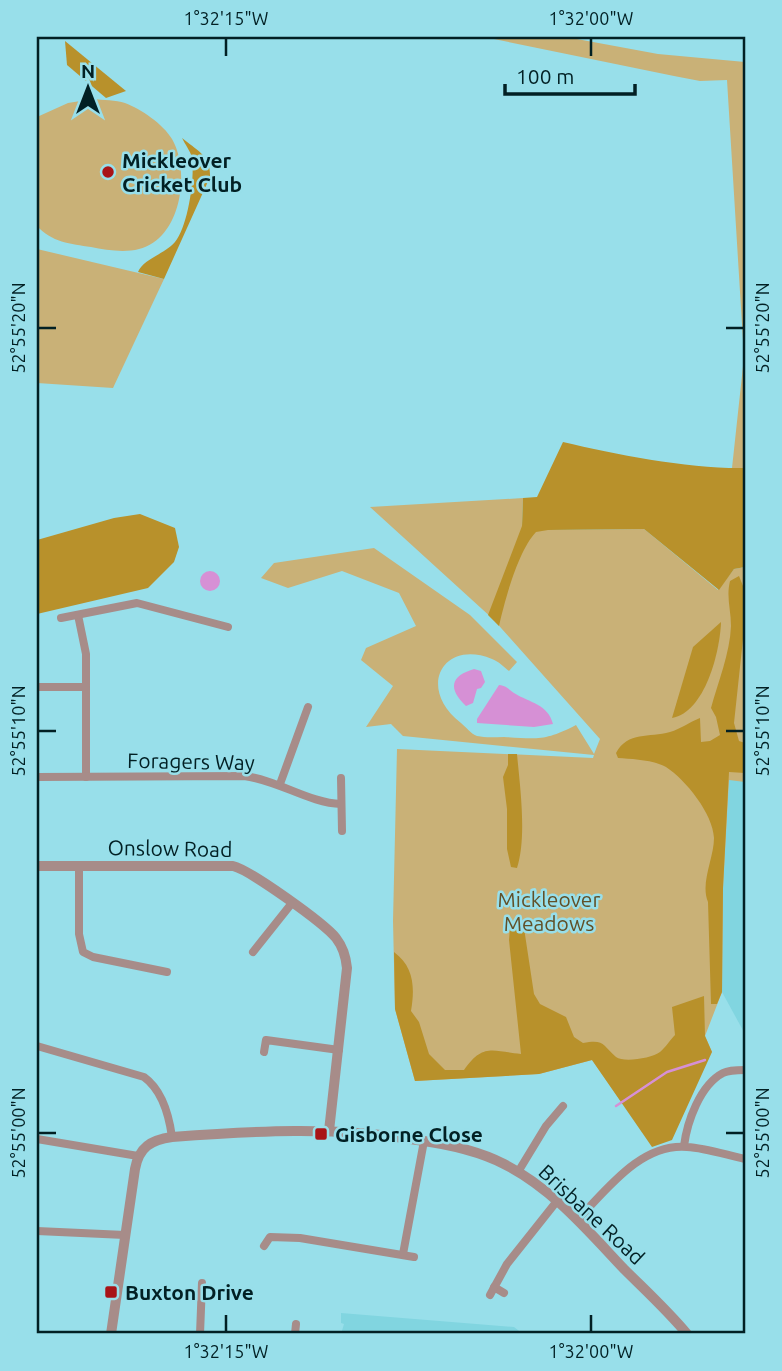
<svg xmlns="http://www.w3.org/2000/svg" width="782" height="1371" viewBox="0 0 782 1371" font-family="Ubuntu,sans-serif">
<rect width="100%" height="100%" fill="#98dfea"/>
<!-- built -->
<g fill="#81d5e0">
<polygon points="745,628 745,1034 722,992 723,888 729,780"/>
<polygon points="341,1313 514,1327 523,1334 341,1334 344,1324 341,1323"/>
</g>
<!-- green -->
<g fill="#c9b177">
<polygon points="484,37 566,37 658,54 745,62 745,468 732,468 744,357 727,80 700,81 674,76"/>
<path d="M93,99C103,100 116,100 125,103C141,109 163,124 172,139C191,172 181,239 139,249C124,253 106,250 91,247C71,244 51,242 37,226V117L68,103Z"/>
<polygon points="37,249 164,279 113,388 37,383"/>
<path d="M523,498L522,526L548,530L644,529L718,590L734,569L745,567V782L729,780L723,888L722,992L705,1036L712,1052L620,1100L592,1060L539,1074L415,1081L395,1009L393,921L397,749L593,758L594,755L403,736L391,724L366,727L393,686L361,660L366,648L416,626L399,593L342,571L288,588L261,578L274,563L374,548L470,615L517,662L509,671C504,667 498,661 492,659C443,639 416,688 461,723C466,727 471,734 477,736C486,738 495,737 504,737C538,739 545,741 576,725L594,754L600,739L493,619L370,507Z"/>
</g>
<!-- forest -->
<g fill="#b8912b">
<polygon points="65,41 126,91 106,98 67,65"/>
<path d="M182,138C196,150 211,155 210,177L164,279L138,272C143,259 165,254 175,242C188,226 195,178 192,157C190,151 185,144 182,138Z"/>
<path d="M563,442C617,455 690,469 745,468V567L734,569L719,590L644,529L548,530L536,532C518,551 505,600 499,626L488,615L522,526L523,498L537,497Z"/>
<polygon points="140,514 175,528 179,547 174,562 148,588 37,614 37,540 114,518"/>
<path d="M739,576L745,591V639H743L734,723L739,741L745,743V773L729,772L723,888L722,992L717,1004H711L708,902C700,883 714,858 714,838C713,814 686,780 666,767C654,760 632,759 618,758L616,753C628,731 649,738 670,732C681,729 689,722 700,718L701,742L710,741L720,735L716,717L711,708C718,682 730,653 731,626C731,610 726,597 730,581Z"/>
<path d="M721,622C720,652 705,712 672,718L693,647Z"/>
<path d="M508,754H517C520,787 527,837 517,868L511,867L507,849V809L503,777L508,765Z"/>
<path d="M515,922L523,923L524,928L534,994L540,1004L566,1017L574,1037L583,1043C605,1039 602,1045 616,1057C624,1063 652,1058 660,1052C665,1048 670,1040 675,1035L672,1007L704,996L705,1036L712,1052L672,1140L652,1147L592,1060L539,1074L415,1081L395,1009L394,952C414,967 415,987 411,1011L419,1022L429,1054L445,1070H464C483,1043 492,1051 521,1054L509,940L510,927Z"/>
</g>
<!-- water -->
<g fill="#d690d5">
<circle cx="210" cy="581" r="10"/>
<path d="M474,669L481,671L485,682L481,688L477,689L473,703L466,706C448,689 450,676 474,669Z"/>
<path d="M499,685C507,686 508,689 514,693C530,703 548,704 553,724L534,727L477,723V719Z"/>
</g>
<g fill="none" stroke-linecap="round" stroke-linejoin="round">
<!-- stream -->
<polyline stroke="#d690d5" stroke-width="2.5" points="616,1106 667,1072 705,1060"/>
<!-- minor -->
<g stroke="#a78c89" stroke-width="8">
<polyline points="78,615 86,654 86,777"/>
<polyline points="61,618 137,603 228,627"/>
<polyline points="37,687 86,687"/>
<path d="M37,777L244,776C278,780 309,803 341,804"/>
<polyline points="341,778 342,831"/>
<polyline points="280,784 308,707"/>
<polyline points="79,866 79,934 83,952 93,957 167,972"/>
<polyline points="253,952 292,903"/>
<path d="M37,1046L144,1077C162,1090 169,1115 172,1137"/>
<polyline points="264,1052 266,1040 339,1050"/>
<polyline points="37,1139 138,1156"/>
<path d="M684,1146C687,1122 700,1085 723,1073C729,1070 738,1070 745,1070"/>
<polyline points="518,1172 546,1126 563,1106"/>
<path d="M577,1220C606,1191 640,1143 687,1147C706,1148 726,1155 745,1159"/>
<polyline points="37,1231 125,1235"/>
<polyline points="264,1246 270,1237 300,1238 414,1257"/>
<polyline points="403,1254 424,1141"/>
<polyline points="494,1287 504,1293"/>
<polyline points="490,1295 507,1264 557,1201"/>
<polyline points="200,1334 202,1283"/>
<polyline points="295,1334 296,1324"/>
</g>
<!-- tertiary -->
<g stroke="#a78c89" stroke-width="10">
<path d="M37,866H233C250,870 324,923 336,938C343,947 346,957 347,968L329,1131"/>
<path d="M111,1334L135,1169C139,1147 151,1140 172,1137C254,1131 335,1126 417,1140C447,1144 477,1150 504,1164C552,1188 588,1231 624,1269C645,1290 668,1311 687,1334"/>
</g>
</g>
<!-- ticks -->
<path fill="none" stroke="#022024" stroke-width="2.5" d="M226,38V56M591,38V56M38,328H56M726,328H744M38,731H56M726,731H744M38,1133H56M726,1133H744M226,1315V1332M591,1315V1332"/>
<!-- markers -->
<g fill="#a81417" stroke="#98dfea" stroke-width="2.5">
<circle cx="108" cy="172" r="7"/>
<rect x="314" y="1127" width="14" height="14" rx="3.5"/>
<rect x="104" y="1285" width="14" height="14" rx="3.5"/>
</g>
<g text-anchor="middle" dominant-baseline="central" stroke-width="5" stroke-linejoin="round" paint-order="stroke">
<!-- poi labels -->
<g font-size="21" font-weight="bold" fill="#022024" stroke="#98dfea" text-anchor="start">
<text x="122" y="160">Mickleover<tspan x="122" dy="24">Cricket Club</tspan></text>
<text x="335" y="1134">Gisborne Close</text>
<text x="125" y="1292">Buxton Drive</text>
</g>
<!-- street labels -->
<g font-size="21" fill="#022024" stroke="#98dfea">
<text transform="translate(191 761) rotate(1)">Foragers Way</text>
<text transform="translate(170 848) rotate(1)">Onslow Road</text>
<text transform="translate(592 1214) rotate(43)">Brisbane Road</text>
</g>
<!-- park labels -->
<g font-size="21" fill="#615028" stroke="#98dfea">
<text x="549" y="899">Mickleover<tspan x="549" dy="24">Meadows</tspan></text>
</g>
</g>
<!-- border -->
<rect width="782" height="1371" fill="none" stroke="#98dfea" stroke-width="77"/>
<!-- north arrow -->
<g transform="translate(88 88)" stroke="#98dfea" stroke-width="5" paint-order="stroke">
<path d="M0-5L12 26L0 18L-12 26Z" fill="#022024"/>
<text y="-10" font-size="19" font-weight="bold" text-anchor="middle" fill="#022024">N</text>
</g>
<!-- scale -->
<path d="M505 84v10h130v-10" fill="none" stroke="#022024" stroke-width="3.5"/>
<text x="516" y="84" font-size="21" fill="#022024" stroke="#98dfea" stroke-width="5" paint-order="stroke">100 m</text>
<rect x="38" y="38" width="706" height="1294" fill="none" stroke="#022024" stroke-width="2.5"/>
<g font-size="18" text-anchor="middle" fill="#022024">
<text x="226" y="25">1°32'15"W</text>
<text x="591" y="25">1°32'00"W</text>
<text transform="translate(19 328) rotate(-90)" y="6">52°55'20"N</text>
<text transform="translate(763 328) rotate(-90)" y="6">52°55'20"N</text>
<text transform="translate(19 731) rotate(-90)" y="6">52°55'10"N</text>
<text transform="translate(763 731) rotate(-90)" y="6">52°55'10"N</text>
<text transform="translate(19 1133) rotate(-90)" y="6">52°55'00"N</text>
<text transform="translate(763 1133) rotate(-90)" y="6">52°55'00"N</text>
<text x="226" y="1358">1°32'15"W</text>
<text x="591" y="1358">1°32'00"W</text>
</g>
</svg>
